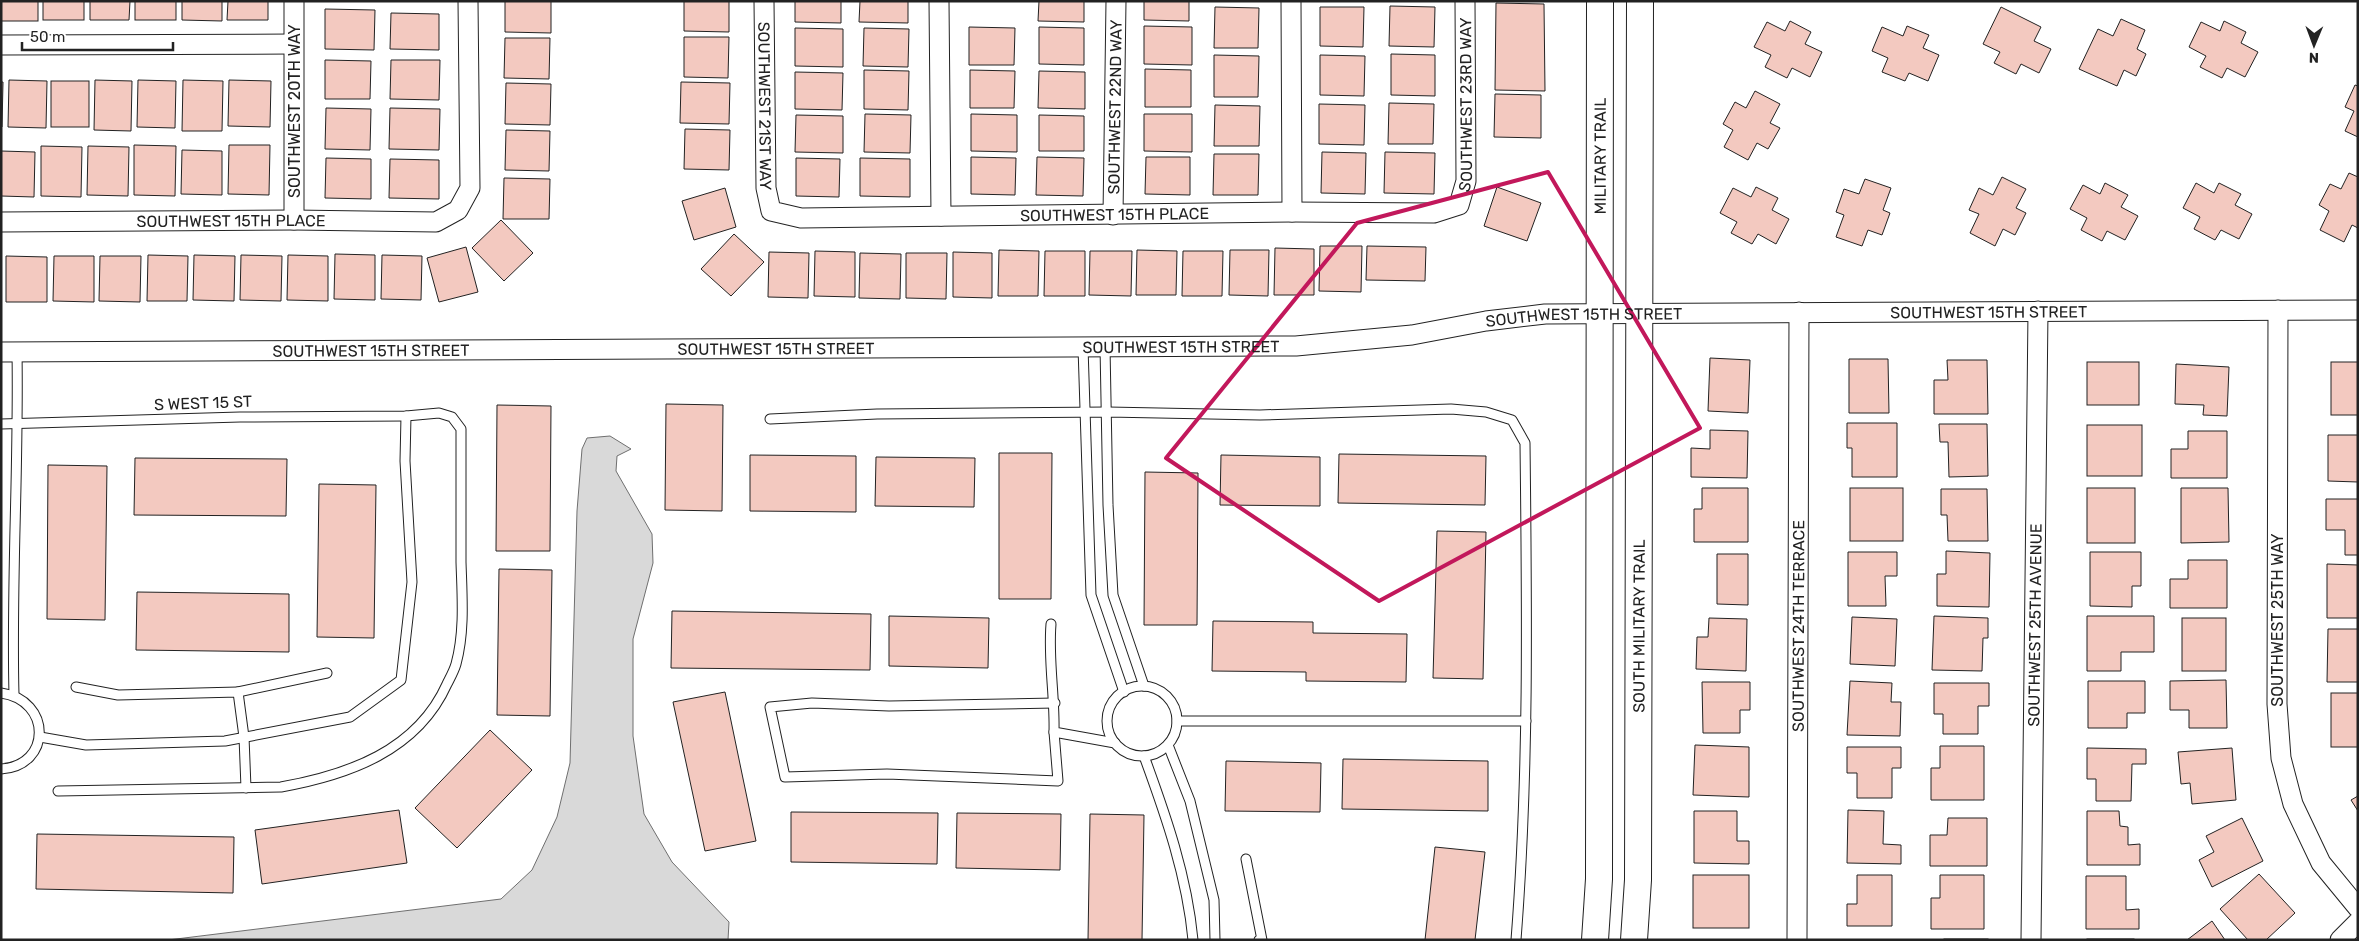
<svg xmlns="http://www.w3.org/2000/svg" width="2359" height="941" viewBox="0 0 2359 941" font-family="Rubik,sans-serif">
<rect width="100%" height="100%" fill="#fff"/>
<!-- water -->
<polygon fill="#d9d9d9" stroke="#6f6f6f" points="610,436 631,449 617,456 616,471 652,534 653,563 633,639 633,736 644,814 672,862 729,922 728,940 168,940 501,899 532,870 557,817 570,763 577,511 582,449 587,438"/>
<!-- building -->
<g fill="#f3c9c0" stroke="#222">
<rect x="1" y="1" width="37" height="20"/>
<rect x="43" y="1" width="41" height="19"/>
<polygon points="90,1 130,1 129,20 90,20"/>
<rect x="135" y="1" width="41" height="19"/>
<polygon points="182,1 222,1 222,21 182,20"/>
<polygon points="228,1 268,1 268,20 227,20"/>
<polygon points="505,1 551,1 551,33 505,32"/>
<polygon points="684,1 729,1 729,32 684,31"/>
<polygon points="795,1 841,1 841,23 795,22"/>
<polygon points="860,1 908,1 908,23 859,22"/>
<polygon points="1039,1 1084,1 1084,22 1038,21"/>
<polygon points="1144,1 1189,1 1189,21 1144,20"/>
<polygon points="1496,3 1544,4 1545,91 1495,90"/>
<polygon points="1390,6 1435,7 1434,47 1389,46"/>
<polygon points="1215,7 1259,8 1258,48 1214,48"/>
<polygon points="1320,7 1364,7 1363,47 1320,46"/>
<polygon points="2001,7 2041,27 2034,41 2051,49 2039,73 2021,64 2016,74 1994,63 2000,52 1983,44"/>
<polygon points="325,9 375,10 374,50 325,49"/>
<polygon points="391,13 439,14 439,50 390,49"/>
<polygon points="2121,19 2145,30 2137,49 2146,54 2136,76 2124,70 2117,86 2079,69 2098,29 2113,36"/>
<polygon points="1790,21 1811,32 1805,44 1822,52 1810,77 1792,68 1787,78 1765,67 1771,55 1754,47 1767,22 1785,31"/>
<polygon points="2224,21 2246,32 2241,43 2258,52 2245,77 2227,68 2222,78 2200,67 2206,56 2189,47 2201,22 2220,31"/>
<polygon points="1144,26 1192,27 1192,65 1144,64"/>
<polygon points="1907,26 1929,35 1923,48 1939,55 1928,81 1909,73 1905,81 1882,72 1888,58 1872,51 1882,27 1903,36"/>
<polygon points="969,27 1015,28 1014,65 969,65"/>
<polygon points="1039,27 1084,28 1084,65 1039,64"/>
<polygon points="795,28 843,29 843,67 795,66"/>
<polygon points="864,28 909,29 908,67 863,66"/>
<polygon points="684,37 729,37 728,78 684,77"/>
<polygon points="505,38 550,38 549,79 504,78"/>
<polygon points="1391,54 1435,55 1435,96 1391,95"/>
<polygon points="1214,55 1259,56 1258,97 1214,97"/>
<polygon points="1320,55 1365,56 1364,96 1320,95"/>
<polygon points="325,60 371,61 370,99 325,99"/>
<polygon points="391,60 440,60 439,100 390,99"/>
<polygon points="1145,69 1191,70 1191,107 1145,107"/>
<polygon points="864,70 909,71 908,110 864,109"/>
<polygon points="970,70 1015,71 1014,108 970,108"/>
<polygon points="1039,71 1085,72 1085,109 1038,108"/>
<polygon points="795,72 843,73 842,110 795,109"/>
<polygon points="9,80 47,81 46,128 8,127"/>
<polygon points="95,80 132,81 131,131 94,130"/>
<polygon points="138,80 176,81 175,128 137,127"/>
<polygon points="183,80 223,81 222,131 182,131"/>
<polygon points="229,80 271,81 270,127 228,126"/>
<rect x="51" y="81" width="38" height="46"/>
<polygon points="1,82 3,82 2,127 1,127"/>
<polygon points="681,82 730,83 729,124 680,123"/>
<polygon points="506,83 551,84 550,125 505,124"/>
<polygon points="2355,85 2358,86 2358,137 2345,131 2354,111 2345,107"/>
<polygon points="1755,91 1780,104 1770,123 1780,128 1768,149 1757,143 1748,160 1724,147 1733,130 1723,124 1735,102 1746,108"/>
<polygon points="1495,94 1541,95 1541,138 1494,137"/>
<polygon points="1389,103 1434,104 1433,144 1388,144"/>
<polygon points="1319,104 1365,105 1364,145 1319,144"/>
<polygon points="1215,105 1260,106 1259,146 1214,146"/>
<polygon points="326,108 371,109 370,150 325,149"/>
<polygon points="390,108 440,109 439,150 389,149"/>
<polygon points="865,114 911,115 910,153 864,152"/>
<polygon points="971,114 1017,115 1017,152 971,151"/>
<polygon points="1144,114 1192,114 1192,152 1144,151"/>
<polygon points="796,115 843,116 843,153 795,152"/>
<polygon points="1039,115 1084,116 1084,151 1039,151"/>
<polygon points="685,129 730,130 729,170 684,169"/>
<polygon points="506,130 550,131 549,171 505,170"/>
<polygon points="134,145 176,146 175,196 134,195"/>
<polygon points="229,145 270,145 269,195 228,194"/>
<polygon points="41,146 82,147 81,197 41,196"/>
<polygon points="88,146 129,147 128,196 87,195"/>
<polygon points="182,150 222,151 222,195 181,194"/>
<polygon points="1,151 35,152 34,197 1,196"/>
<polygon points="1322,152 1366,153 1365,194 1321,193"/>
<polygon points="1385,152 1435,153 1434,194 1384,193"/>
<polygon points="1214,154 1259,154 1258,195 1213,195"/>
<polygon points="971,157 1016,158 1015,195 971,194"/>
<polygon points="1037,157 1084,158 1083,196 1036,195"/>
<polygon points="1146,157 1190,157 1190,195 1145,194"/>
<polygon points="326,158 371,159 371,199 325,198"/>
<polygon points="796,158 840,159 839,197 796,196"/>
<polygon points="860,158 910,159 910,197 860,196"/>
<polygon points="390,159 439,160 439,199 389,198"/>
<polygon points="2349,173 2358,177 2358,228 2352,225 2344,242 2320,230 2329,211 2319,205 2330,184 2341,189"/>
<polygon points="2002,177 2026,189 2016,208 2026,213 2015,235 2003,229 1995,246 1970,233 1979,214 1969,210 1979,188 1993,195"/>
<polygon points="504,178 550,179 549,219 503,219"/>
<polygon points="1865,179 1891,188 1883,210 1890,213 1882,235 1868,230 1862,246 1836,237 1844,215 1836,212 1844,189 1859,194"/>
<polygon points="2105,183 2128,195 2121,207 2138,216 2125,240 2107,231 2102,241 2081,230 2087,218 2070,209 2083,185 2100,194"/>
<polygon points="2196,183 2214,193 2219,183 2241,194 2235,205 2252,214 2239,239 2221,230 2215,240 2194,229 2200,217 2183,208"/>
<polygon points="1497,187 1541,203 1527,241 1484,226"/>
<polygon points="1756,187 1778,198 1772,210 1789,219 1776,244 1758,234 1752,244 1731,233 1737,222 1720,213 1733,188 1751,197"/>
<polygon points="725,188 736,227 694,240 682,201"/>
<polygon points="501,220 533,253 504,281 472,248"/>
<polygon points="734,234 764,262 731,296 701,269"/>
<polygon points="1320,246 1362,246 1361,292 1319,291"/>
<polygon points="1367,246 1426,247 1425,281 1366,280"/>
<polygon points="466,247 478,292 439,302 427,258"/>
<polygon points="1275,248 1314,249 1314,295 1274,295"/>
<polygon points="999,250 1039,251 1038,296 998,296"/>
<polygon points="1137,250 1177,251 1176,295 1136,295"/>
<polygon points="1230,250 1269,250 1268,296 1229,295"/>
<polygon points="815,251 855,252 855,297 814,296"/>
<polygon points="1045,251 1085,251 1085,296 1044,296"/>
<polygon points="1090,251 1132,251 1131,296 1089,295"/>
<polygon points="1183,251 1223,251 1222,296 1182,296"/>
<polygon points="769,252 809,253 808,298 768,297"/>
<polygon points="953,252 992,253 992,298 953,297"/>
<polygon points="860,253 901,254 900,299 859,298"/>
<polygon points="906,253 947,253 946,299 906,298"/>
<polygon points="335,254 375,255 375,300 334,299"/>
<polygon points="148,255 188,256 187,301 147,301"/>
<polygon points="194,255 235,256 234,301 193,300"/>
<polygon points="241,255 282,256 281,301 240,300"/>
<polygon points="288,255 328,256 328,301 287,300"/>
<polygon points="382,255 422,256 421,300 381,299"/>
<polygon points="6,256 47,257 47,302 6,302"/>
<polygon points="54,256 94,256 94,302 53,301"/>
<polygon points="100,256 141,256 140,302 99,301"/>
<polygon points="1710,358 1750,360 1748,413 1708,411"/>
<polygon points="1849,359 1888,359 1889,413 1849,413"/>
<polygon points="1947,360 1987,360 1988,414 1934,414 1934,380 1948,380"/>
<rect x="2087" y="362" width="52" height="43"/>
<rect x="2331" y="362" width="27" height="53"/>
<polygon points="2176,364 2229,367 2227,416 2203,415 2204,405 2175,404"/>
<polygon points="666,404 723,405 722,511 665,510"/>
<polygon points="497,405 551,406 550,551 496,551"/>
<polygon points="1847,423 1897,423 1897,477 1852,477 1852,448 1847,448"/>
<polygon points="1939,424 1987,424 1988,476 1949,477 1948,442 1940,442"/>
<rect x="2087" y="425" width="55" height="51"/>
<polygon points="1710,430 1748,431 1747,478 1691,477 1691,448 1710,449"/>
<polygon points="2188,431 2227,431 2227,478 2171,478 2171,449 2188,449"/>
<polygon points="2328,435 2358,435 2358,482 2328,481"/>
<polygon points="999,453 1052,453 1051,599 999,599"/>
<polygon points="1339,454 1486,456 1485,505 1338,503"/>
<polygon points="750,455 856,456 856,512 750,511"/>
<polygon points="1221,455 1320,457 1320,506 1220,505"/>
<polygon points="876,457 975,458 974,507 875,506"/>
<polygon points="135,458 287,459 286,516 134,515"/>
<polygon points="48,465 107,466 105,620 47,619"/>
<polygon points="1145,472 1198,473 1197,625 1144,625"/>
<polygon points="319,484 376,485 374,638 317,637"/>
<polygon points="1702,488 1748,488 1748,542 1694,542 1694,509 1702,509"/>
<rect x="1850" y="488" width="53" height="53"/>
<rect x="2087" y="488" width="48" height="55"/>
<polygon points="2181,488 2228,488 2229,542 2181,543"/>
<polygon points="1941,489 1987,489 1988,541 1948,541 1947,515 1941,515"/>
<polygon points="2326,499 2358,499 2358,555 2345,555 2345,530 2326,530"/>
<polygon points="1437,531 1486,532 1483,679 1433,678"/>
<polygon points="1946,551 1990,553 1989,607 1937,606 1937,574 1946,574"/>
<polygon points="1848,552 1897,552 1897,576 1885,576 1886,606 1848,606"/>
<polygon points="2090,552 2141,552 2141,586 2132,586 2132,607 2090,606"/>
<polygon points="1717,554 1748,554 1748,605 1717,604"/>
<polygon points="2188,560 2227,560 2227,608 2170,608 2170,579 2188,579"/>
<polygon points="2327,564 2358,565 2358,618 2327,618"/>
<polygon points="499,569 552,570 550,716 497,715"/>
<polygon points="137,592 289,594 289,652 136,650"/>
<polygon points="672,611 871,614 870,670 671,668"/>
<polygon points="889,616 989,618 988,668 889,666"/>
<polygon points="1934,616 1988,618 1988,638 1983,638 1982,671 1932,670"/>
<polygon points="2087,616 2154,616 2154,652 2121,652 2121,671 2087,671"/>
<polygon points="1852,617 1897,619 1895,666 1850,664"/>
<polygon points="1709,618 1747,619 1746,671 1696,669 1697,637 1708,637"/>
<rect x="2182" y="618" width="44" height="53"/>
<polygon points="1213,621 1313,622 1313,633 1407,634 1406,682 1306,681 1306,672 1212,671"/>
<polygon points="2328,629 2358,629 2358,682 2327,682"/>
<polygon points="2226,680 2227,728 2189,728 2189,710 2170,710 2170,681"/>
<polygon points="1850,681 1892,683 1891,702 1901,702 1900,736 1847,735"/>
<polygon points="2088,681 2145,681 2145,713 2127,713 2127,728 2088,728"/>
<polygon points="1702,682 1750,682 1750,710 1740,710 1740,733 1703,733"/>
<polygon points="1934,683 1989,683 1989,706 1978,706 1978,734 1943,734 1943,714 1934,714"/>
<polygon points="725,692 756,841 705,851 673,702"/>
<rect x="2331" y="693" width="27" height="54"/>
<polygon points="490,730 532,770 457,848 415,808"/>
<polygon points="1695,745 1749,747 1749,797 1693,795"/>
<polygon points="1940,746 1984,746 1984,800 1931,800 1931,768 1940,768"/>
<polygon points="1847,747 1901,747 1901,768 1892,768 1892,798 1857,798 1857,773 1847,773"/>
<polygon points="2087,748 2146,749 2146,764 2132,764 2131,801 2096,801 2096,779 2087,779"/>
<polygon points="2232,748 2236,800 2192,804 2190,783 2181,784 2178,752"/>
<polygon points="1343,759 1488,761 1488,811 1342,809"/>
<polygon points="1226,761 1321,763 1320,812 1225,811"/>
<polygon points="2358,796 2358,811 2351,800"/>
<polygon points="399,810 407,863 262,884 255,830"/>
<polygon points="1848,810 1884,811 1883,844 1901,845 1901,864 1847,863"/>
<polygon points="1694,811 1737,811 1737,841 1749,841 1749,864 1694,863"/>
<polygon points="2087,811 2119,811 2120,826 2128,827 2128,845 2140,844 2140,865 2087,865"/>
<polygon points="791,812 938,813 937,864 791,862"/>
<polygon points="957,813 1061,814 1060,870 956,868"/>
<polygon points="1090,814 1144,815 1142,940 1088,940"/>
<polygon points="1948,818 1987,818 1987,866 1930,866 1930,835 1947,835"/>
<polygon points="2242,818 2263,861 2212,887 2199,860 2214,852 2206,836"/>
<polygon points="37,834 234,837 233,893 36,889"/>
<polygon points="1435,847 1485,852 1475,940 1425,940"/>
<polygon points="2259,874 2295,913 2266,940 2248,940 2220,909"/>
<rect x="1693" y="875" width="56" height="53"/>
<polygon points="1857,875 1892,875 1892,926 1847,926 1847,904 1857,904"/>
<polygon points="1940,875 1984,875 1984,929 1931,929 1931,898 1940,898"/>
<polygon points="2086,876 2126,876 2126,910 2139,909 2139,929 2086,929"/>
<polygon points="2212,921 2225,940 2187,940"/>
<rect x="1944" y="939" width="44" height="1"/>
<rect x="2087" y="939" width="47" height="1"/>
</g>
<g fill="none" stroke-linecap="round" stroke-linejoin="round">
<!-- lane casing -->
<g stroke="#222" stroke-width="11">
<g id="lane">
<polyline points="1083,347 1091,595 1124,692"/>
<polyline points="1105,347 1108,505 1113,595 1144,686"/>
<path d="M770,419L877,414L1108,412L1260,415L1451,409L1486,412L1512,420L1525,443C1527,609 1529,774 1516,940"/>
<path d="M1,424L240,417L406,416L439,413L452,417L461,429C461,474 461,518 461,562C462,595 465,631 456,664C454,671 450,678 447,684C417,751 348,775 281,787L58,791"/>
<path d="M1051,624C1048,660 1055,696 1054,732L1115,743"/>
<circle cx="1142" cy="721" r="35"/>
<polyline points="76,687 118,695 238,692 244,737 246,788"/>
<polyline points="238,692 327,673"/>
<path d="M1,693C52,700 52,766 1,769"/>
<path d="M14,695C11,581 19,467 17,352"/>
<polyline points="1177,721 1526,721"/>
<polyline points="1054,732 1058,781 887,774 785,777 770,707 812,703 889,706 1055,703"/>
<polyline points="40,737 86,745 225,741 350,717 401,680 412,582 405,461 406,416"/>
<polyline points="1168,745 1190,801 1214,900 1215,940"/>
<path d="M1144,756C1166,816 1187,876 1193,940"/>
<polyline points="1246,859 1262,940 1259,940"/>
</g>
</g>
<!-- street casing -->
<g stroke="#222" stroke-width="21">
<g id="street">
<polyline points="294,1 294,220"/>
<path id="s1" d="M764,1L766,188L771,211L801,218L1292,212L1434,213L1459,205L1466,181L1465,1"/>
<polyline points="939,1 941,216"/>
<polyline points="1291,1 1292,212"/>
<polyline points="1,45 293,44"/>
<path id="s2" d="M1113,215L1116,1"/>
<path id="s3" d="M1,222L294,220L436,222L458,210L470,188L468,1"/>
<polyline points="2278,310 2277,704 2281,758 2293,804 2321,863 2358,908"/>
<path id="s4" d="M1,352L1296,346L1412,335L1486,321L1545,314L2358,310"/>
<path id="s5" d="M1797,940L1799,312"/>
<path id="s6" d="M2031,940L2038,311"/>
<polyline points="2340,940 2358,922"/>
</g>
</g>
<!-- secondary casing -->
<g stroke="#222" stroke-width="28">
<g id="secondary">
<path id="s7" d="M1595,940L1599,879L1600,1"/>
<path id="s8" d="M1634,940L1638,880L1640,1"/>
</g>
</g>
<!-- lane -->
<use href="#lane" stroke="#fff" stroke-width="9"/>
<!-- street -->
<use href="#street" stroke="#fff" stroke-width="19"/>
<!-- secondary -->
<use href="#secondary" stroke="#fff" stroke-width="26"/>
</g>
<!-- marked area -->
<path fill="none" stroke="#c2185b" stroke-width="4" stroke-linejoin="round" d="M1548,172L1700,428L1379,601L1166,458L1357,223Z"/>
<g text-anchor="middle" dominant-baseline="central" stroke-width="4" stroke-linejoin="round" paint-order="stroke">
<!-- street labels -->
<g font-size="16" fill="#222" stroke="#fff">
<text stroke="none"><textPath href="#s1" startOffset="1002">SOUTHWEST 23RD WAY</textPath></text>
<text stroke="none"><textPath href="#s1" startOffset="105">SOUTHWEST 21ST WAY</textPath></text>
<text stroke="none"><textPath href="#s2" startOffset="108">SOUTHWEST 22ND WAY</textPath></text>
<text transform="translate(294 111) rotate(-90)">SOUTHWEST 20TH WAY</text>
<text stroke="none"><textPath href="#s7" startOffset="784">MILITARY TRAIL</textPath></text>
<text stroke="none"><textPath href="#s1" startOffset="555">SOUTHWEST 15TH PLACE</textPath></text>
<text stroke="none"><textPath href="#s3" startOffset="230">SOUTHWEST 15TH PLACE</textPath></text>
<text stroke="none"><textPath href="#s4" startOffset="1990">SOUTHWEST 15TH STREET</textPath></text>
<text stroke="none"><textPath href="#s4" startOffset="1585">SOUTHWEST 15TH STREET</textPath></text>
<text stroke="none"><textPath href="#s4" startOffset="1180">SOUTHWEST 15TH STREET</textPath></text>
<text stroke="none"><textPath href="#s4" startOffset="775">SOUTHWEST 15TH STREET</textPath></text>
<text stroke="none"><textPath href="#s4" startOffset="370">SOUTHWEST 15TH STREET</textPath></text>
<text transform="translate(203 403) rotate(-2)">S WEST 15 ST</text>
<text transform="translate(2277 620) rotate(-90)">SOUTHWEST 25TH WAY</text>
<text stroke="none"><textPath href="#s6" startOffset="315">SOUTHWEST 25TH AVENUE</textPath></text>
<text stroke="none"><textPath href="#s8" startOffset="314">SOUTH MILITARY TRAIL</textPath></text>
<text stroke="none"><textPath href="#s5" startOffset="314">SOUTHWEST 24TH TERRACE</textPath></text>
</g>
</g>
<!-- border -->
<rect width="2359" height="941" fill="none" stroke="#222222" stroke-width="5"/>
<!-- north arrow -->
<g transform="translate(2314 45) rotate(181)" stroke="#ffffff" stroke-width="4" paint-order="stroke">
<path d="M0-4L9 19L0 12L-9 19Z" fill="#222222"/>
<text y="-8" font-size="14" font-weight="bold" text-anchor="middle" fill="#222222">N</text>
</g>
<!-- scale -->
<path d="M22 42v8h151v-8" fill="none" stroke="#222222" stroke-width="2.5"/>
<text x="30" y="42" font-size="15" fill="#222222" stroke="#ffffff" stroke-width="4" paint-order="stroke">50 m</text>
</svg>
